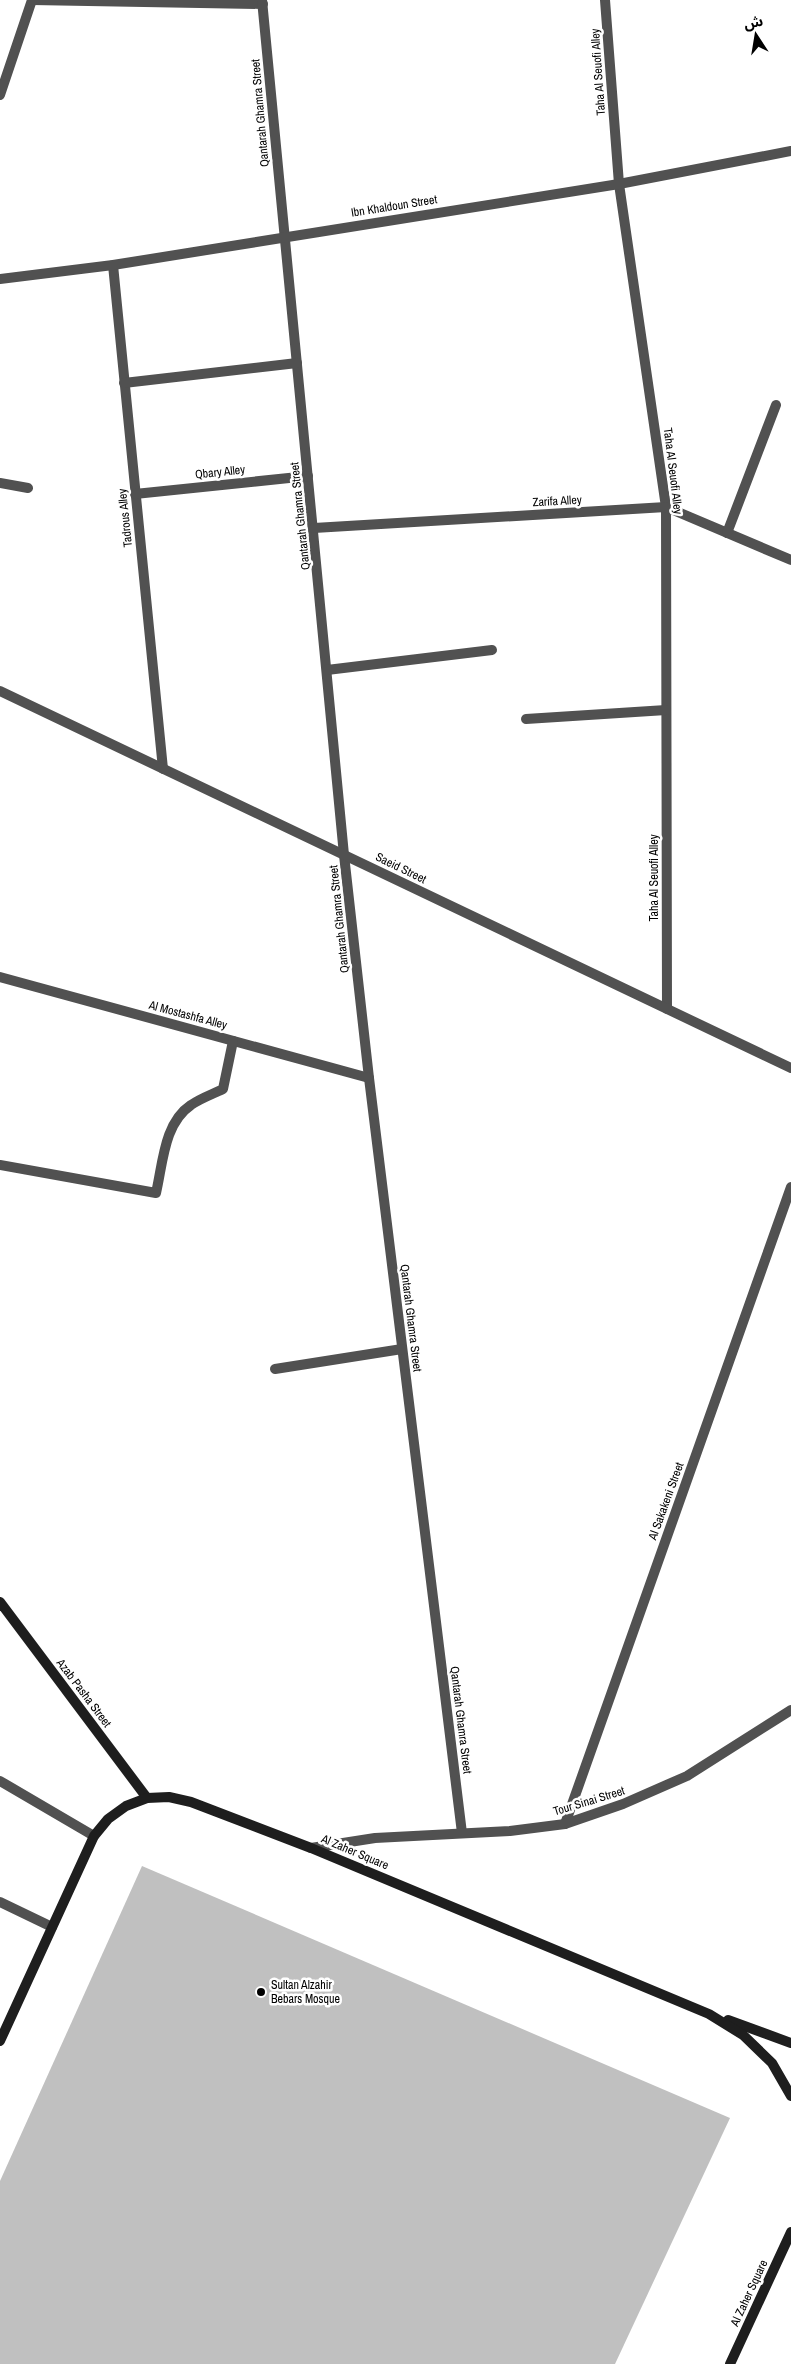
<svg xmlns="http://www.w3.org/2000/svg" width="791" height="2364" viewBox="0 0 791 2364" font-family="'Archivo Narrow','Noto Sans Arabic',sans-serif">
<rect width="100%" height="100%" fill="#fff"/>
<!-- building -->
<polygon fill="#c0c0c0" points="142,1866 730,2118 615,2364 0,2364 0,2181"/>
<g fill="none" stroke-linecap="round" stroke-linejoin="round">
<!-- street -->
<g stroke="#515151" stroke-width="10">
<polyline points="32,0 263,4"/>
<polyline points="262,0 344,855 369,1078 462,1833"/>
<polyline points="605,0 619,184 666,507 667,1009"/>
<polyline points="0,95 32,0"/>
<polyline points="113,265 163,769"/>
<polyline points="0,279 113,265 619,184 791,151"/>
<polyline points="124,383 297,363"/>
<polyline points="0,483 28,488"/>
<polyline points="135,494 308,476"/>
<polyline points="314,528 666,507 791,560"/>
<polyline points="727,533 776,405"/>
<polyline points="327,670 492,650"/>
<polyline points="0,691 791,1068"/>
<polyline points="526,719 666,710"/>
<polyline points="0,977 369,1078"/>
<path d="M0,1165L156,1193C163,1163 164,1123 191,1105C201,1098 213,1094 223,1089L233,1041"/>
<polyline points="275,1369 402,1349"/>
<polyline points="0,1781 94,1836"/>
<polyline points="565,1824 791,1187"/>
<polyline points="311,1848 375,1838 510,1831 565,1824 623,1804 687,1776 791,1710"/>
<polyline points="0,1902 52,1927"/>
</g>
<!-- secondary -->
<g stroke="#1e1e1e" stroke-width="10">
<polyline points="0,1602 147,1798"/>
<polyline points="728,2020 791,2043"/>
<polyline points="0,2041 94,1836 108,1819 126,1806 147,1798 169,1797 191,1802 311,1848 709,2014 743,2035 772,2063 791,2096"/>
<polyline points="730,2364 791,2232"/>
</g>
</g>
<!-- markers -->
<circle fill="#000" stroke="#fff" stroke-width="2" cx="261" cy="1992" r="5"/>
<g text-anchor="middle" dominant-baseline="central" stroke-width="5" stroke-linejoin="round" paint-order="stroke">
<!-- street labels -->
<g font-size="12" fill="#000" stroke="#fff">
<text transform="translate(598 72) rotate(-94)">Taha Al Seuofi Alley</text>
<text transform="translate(260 113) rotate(-95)">Qantarah Ghamra Street</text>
<text transform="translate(394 206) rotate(-9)">Ibn Khaldoun Street</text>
<text transform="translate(673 471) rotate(83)">Taha Al Seuofi Alley</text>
<text transform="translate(220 472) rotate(-6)">Qbary Alley</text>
<text transform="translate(557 501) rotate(-3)">Zarifa Alley</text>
<text transform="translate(300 516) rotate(-96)">Qantarah Ghamra Street</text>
<text transform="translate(125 518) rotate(-96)">Tadrous Alley</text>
<text transform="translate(401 868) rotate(26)">Saeid Street</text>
<text transform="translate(654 878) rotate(-90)">Taha Al Seuofi Alley</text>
<text transform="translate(339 919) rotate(-96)">Qantarah Ghamra Street</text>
<text transform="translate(188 1015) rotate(15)">Al Mostashfa Alley</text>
<text transform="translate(411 1318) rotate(83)">Qantarah Ghamra Street</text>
<text transform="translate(666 1501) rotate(-70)">Al Sakakeni Street</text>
<text transform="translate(84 1693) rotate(53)">Azab Pasha Street</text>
<text transform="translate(461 1720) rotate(83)">Qantarah Ghamra Street</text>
<text transform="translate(589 1801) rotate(-17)">Tour Sinai Street</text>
<text transform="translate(355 1852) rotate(23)">Al Zaher Square</text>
<text transform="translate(749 2293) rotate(-65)">Al Zaher Square</text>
</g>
<!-- poi labels -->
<g font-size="12" fill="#000" stroke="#fff" text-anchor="start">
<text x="271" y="1985">Sultan Alzahir<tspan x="271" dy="14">Bebars Mosque</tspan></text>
</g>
</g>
<!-- north arrow -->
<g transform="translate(756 35) rotate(348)" stroke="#ffffff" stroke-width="4" paint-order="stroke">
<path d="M0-4L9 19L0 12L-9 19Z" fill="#000000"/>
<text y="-8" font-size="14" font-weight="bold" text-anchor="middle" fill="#000000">ش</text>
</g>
</svg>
